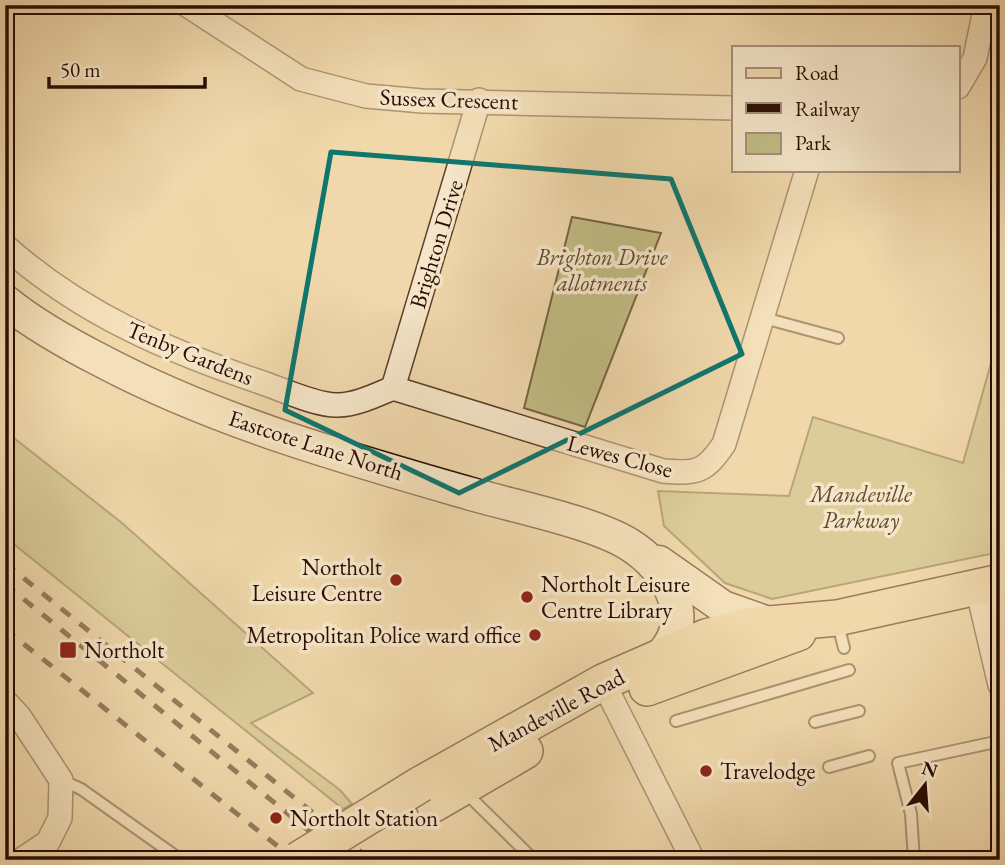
<svg xmlns="http://www.w3.org/2000/svg" width="1005" height="865" viewBox="0 0 1005 865" font-family="'EB Garamond',serif">
<rect width="100%" height="100%" fill="#f0d8ac"/>
<filter id="stains"><feTurbulence type="fractalNoise" baseFrequency=".00286" numOctaves="4"/><feColorMatrix values="0 0 0 0 .2 0 0 0 0 .09 0 0 0 0 .02 0 0 0 .5 -.17"/></filter>
<radialGradient id="worn" r=".72"><stop offset=".6" stop-color="#630" stop-opacity="0"/><stop offset="1" stop-color="#630" stop-opacity=".3"/></radialGradient>
<!-- green -->
<g fill="#c1bc84" stroke="#766443" stroke-width="2">
<polygon points="572,217 661,233 585,427 524,408"/>
<polygon points="1000,331 1000,552 772,599 725,583 664,526 658,491 789,496 813,417 963,463"/>
<polygon points="5,431 122,523 313,693 251,723 340,790 352,804 343,809 5,537"/>
</g>
<g fill="none" stroke-linecap="round" stroke-linejoin="round">
<!-- lane casing -->
<g stroke="#5c3f2c" stroke-width="14">
<g id="lane">
<polyline points="764,318 838,338"/>
<polyline points="838,624 844,648"/>
<polyline points="676,721 849,670"/>
<polyline points="815,722 859,711"/>
<polyline points="829,767 869,756"/>
<polyline points="61,780 81,789 181,860"/>
<polyline points="464,791 534,860"/>
<polyline points="914,860 911,814 898,763 1000,741"/>
</g>
</g>
<!-- street casing -->
<g stroke="#5c3f2c" stroke-width="26">
<g id="street">
<polyline points="187,5 301,79 366,96 422,101 734,108"/>
<polyline points="958,87 975,58 986,5"/>
<path d="M5,246C81,314 170,352 266,384C285,391 319,406 338,405C356,405 376,395 393,388"/>
<path d="M393,388L663,471C697,474 705,472 724,444L807,170"/>
<polyline points="393,388 479,100"/>
<polyline points="977,587 1000,685"/>
<polyline points="603,682 693,860"/>
<polyline points="5,701 19,716 61,780 60,818 48,842 21,860"/>
</g>
</g>
<!-- secondary casing -->
<g stroke="#2a0c02" stroke-width="35">
<g id="secondary">
<path d="M5,301C33,324 67,343 100,360C215,421 343,457 468,493C512,506 594,522 630,545C668,569 699,621 658,658"/>
<polyline points="659,562 723,607 768,623"/>
</g>
</g>
<!-- primary casing -->
<g stroke="#2a0c02" stroke-width="38">
<g id="primary">
<polyline points="647,688 798,633"/>
<polyline points="421,784 603,682 706,637 747,626 837,618 1000,582"/>
<polyline points="434,804 525,751"/>
</g>
</g>
<!-- lane -->
<use href="#lane" stroke="#f5e6c9" stroke-width="10"/>
<!-- street -->
<use href="#street" stroke="#f5e6c9" stroke-width="23"/>
<!-- secondary -->
<use href="#secondary" stroke="#f5e6c9" stroke-width="32"/>
<!-- primary -->
<use href="#primary" stroke="#f0d8ac" stroke-width="35"/>
<!-- rail -->
<g stroke="#2a0c02" stroke-width="5" stroke-dasharray="12 12" stroke-linecap="butt">
<polyline points="5,563 371,860"/>
<polyline points="5,584 345,860"/>
<polyline points="5,629 295,860"/>
</g>
<!-- primary-bridge casing -->
<g stroke="#2a0c02" stroke-width="38" stroke-linecap="butt">
<polyline id="primary-bridge" points="298,860 421,784"/>
</g>
<!-- primary-bridge -->
<use href="#primary-bridge" stroke="#f0d8ac" stroke-width="35"/>
</g>
<!-- marked area -->
<path d="M0 0H1005V865H0ZM331,152L671,179L742,354L459,493L285,410Z" fill="#f0d8ac" fill-opacity=".55" fill-rule="evenodd"/>
<path fill="none" stroke="#0f766e" stroke-width="5" stroke-linejoin="round" d="M331,152L671,179L742,354L459,493L285,410Z"/>
<!-- markers -->
<g fill="#8f2418" stroke="#f5e6c9" stroke-width="2.5">
<circle cx="396" cy="580" r="7"/>
<circle cx="527" cy="597" r="7"/>
<circle cx="535" cy="635" r="7"/>
<rect x="59" y="641" width="18" height="18" rx="3.5"/>
<circle cx="706" cy="771" r="7"/>
<circle cx="276" cy="818" r="7"/>
</g>
<g text-anchor="middle" dominant-baseline="central" stroke-width="7" stroke-linejoin="round" paint-order="stroke">
<!-- street labels -->
<g font-size="23" fill="#2a0c02" stroke="#f5e6c9">
<text transform="translate(449 99) rotate(2)">Sussex Crescent</text>
<text transform="translate(436 244) rotate(-73)">Brighton Drive</text>
<text transform="translate(190 353) rotate(22)">Tenby Gardens</text>
<text transform="translate(316 445) rotate(18)">Eastcote Lane North</text>
<text transform="translate(620 456) rotate(15)">Lewes Close</text>
<text transform="translate(556 710) rotate(-28)">Mandeville Road</text>
</g>
<!-- park labels -->
<g font-size="23" font-style="italic" fill="#5f4a30" stroke="#f5e6c9">
<text x="602" y="257">Brighton Drive<tspan x="602" dy="26">allotments</tspan></text>
<text x="861" y="494">Mandeville<tspan x="861" dy="26">Parkway</tspan></text>
</g>
<!-- poi labels -->
<g font-size="23" fill="#2a0c02" stroke="#f5e6c9" text-anchor="start">
<text x="382" y="567" text-anchor="end">Northolt<tspan x="382" dy="26">Leisure Centre</tspan></text>
<text x="541" y="584">Northolt Leisure<tspan x="541" dy="26">Centre Library</tspan></text>
<text x="521" y="635" text-anchor="end">Metropolitan Police ward office</text>
<text x="84" y="650">Northolt</text>
<text x="720" y="771">Travelodge</text>
<text x="290" y="818">Northolt Station</text>
</g>
</g>
<!-- margin -->
<rect width="1005" height="865" fill="none" stroke="#f0d8ac" stroke-width="28"/>
<rect x="7" y="7" width="991" height="851" fill="none" stroke="#2a0c02" stroke-width="3.5"/>
<rect x="14" y="14" width="977" height="837" fill="none" stroke="#2a0c02" stroke-width="2"/>
<!-- legend -->
<rect x="732" y="46" width="228" height="126" fill="#f5e6c9" stroke="#a48f79" stroke-width="2"/>
<rect x="746" y="68" width="35" height="10" fill="#f0d8ac" stroke="#a48f79" stroke-width="2"/>
<text x="795" y="80" font-size="21" fill="#2a0c02">Road</text>
<rect x="746" y="103" width="35" height="10" fill="#2a0c02" stroke="#a48f79" stroke-width="2"/>
<text x="795" y="116" font-size="21" fill="#2a0c02">Railway</text>
<rect x="746" y="133" width="35" height="21" fill="#c1bc84" stroke="#a48f79" stroke-width="2"/>
<text x="795" y="150" font-size="21" fill="#2a0c02">Park</text>
<!-- north arrow -->
<g transform="translate(925 785) rotate(17)" stroke="#f5e6c9" stroke-width="5" paint-order="stroke">
<path d="M0-5L12 26L0 18L-12 26Z" fill="#2a0c02"/>
<text y="-10" font-size="19" font-weight="bold" text-anchor="middle" fill="#2a0c02">N</text>
</g>
<!-- scale -->
<path d="M49 77v10h156v-10" fill="none" stroke="#2a0c02" stroke-width="3.5"/>
<text x="60" y="77" font-size="21" fill="#2a0c02" stroke="#f5e6c9" stroke-width="5" paint-order="stroke">50 m</text>
<rect width="100%" height="100%" filter="url(#stains)"/>
<rect width="100%" height="100%" fill="url(#worn)"/>
</svg>
